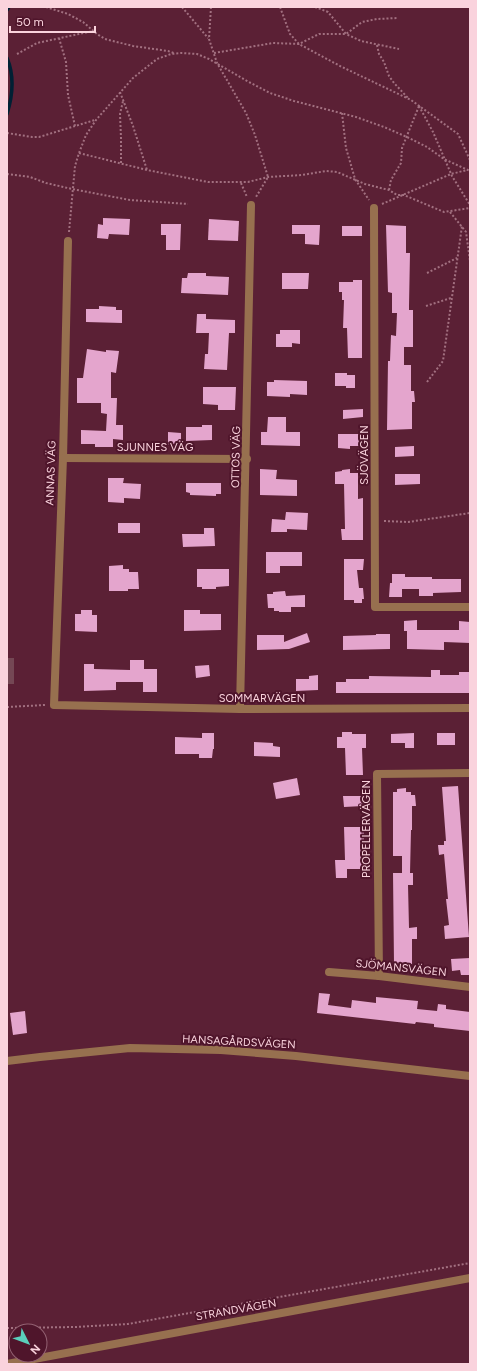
<svg xmlns="http://www.w3.org/2000/svg" width="477" height="1371" viewBox="0 0 477 1371" font-family="Figtree,sans-serif">
<rect width="100%" height="100%" fill="#5b2035"/>
<!-- green -->
<rect fill="#744754" x="7" y="658" width="7" height="26"/>
<g fill="none" stroke-linecap="round" stroke-linejoin="round">
<!-- stream -->
<g stroke="#002034" stroke-width="3.5">
<polyline points="7,10 9,7"/>
<path d="M7,58C15,77 13,95 7,114"/>
</g>
</g>
<!-- building -->
<g fill="#e4a5cd">
<polygon points="103,218 130,219 129,235 109,234 108,239 97,238 98,224 103,225"/>
<polygon points="209,219 239,221 238,241 208,240"/>
<polygon points="161,224 181,224 180,250 166,250 166,235 161,235"/>
<polygon points="292,225 320,225 319,245 305,244 305,234 292,234"/>
<polygon points="386,225 406,226 406,253 410,253 409,306 409,310 413,310 413,347 404,347 404,365 411,365 411,391 414,391 415,402 412,402 412,429 387,430 388,361 390,361 391,335 396,336 397,313 392,313 392,293 388,292"/>
<rect x="342" y="226" width="20" height="10"/>
<polygon points="188,273 206,273 206,276 229,277 228,295 181,293 182,278 187,278"/>
<polygon points="282,273 309,273 308,289 282,289"/>
<polygon points="353,280 362,280 362,358 348,358 347,328 343,328 344,300 342,300 342,292 339,292 339,282 353,282"/>
<polygon points="99,306 116,307 116,310 122,310 122,323 86,322 86,309 99,309"/>
<polygon points="197,314 206,314 206,319 235,320 235,333 229,333 227,370 204,369 205,354 208,354 209,333 196,333"/>
<polygon points="280,330 300,330 300,344 292,343 292,347 276,347 276,334 280,334"/>
<polygon points="87,349 106,352 106,350 119,351 116,373 111,372 111,398 117,398 116,425 123,425 123,440 113,439 113,447 95,447 95,444 81,444 81,430 106,431 107,414 101,413 101,403 77,403 77,378 83,378"/>
<polygon points="335,373 347,373 347,375 355,375 355,388 346,388 346,386 335,386"/>
<polygon points="274,380 307,381 307,395 290,394 290,397 267,396 267,382 274,382"/>
<polygon points="203,387 236,387 235,410 218,410 218,405 203,404"/>
<polygon points="363,409 363,417 343,419 343,410"/>
<polygon points="268,417 286,417 286,432 300,432 300,446 261,445 261,432 267,432"/>
<polygon points="202,425 212,425 212,440 186,441 186,427 202,427"/>
<polygon points="168,432 181,433 181,445 168,445"/>
<polygon points="338,434 363,434 363,446 350,446 350,449 338,448"/>
<polygon points="414,446 414,456 395,457 395,447"/>
<polygon points="260,469 277,470 276,479 297,480 297,496 260,495"/>
<polygon points="350,469 350,473 358,473 358,499 363,498 363,540 342,540 341,529 345,529 344,484 335,484 335,472 342,471 342,470"/>
<polygon points="395,474 420,474 420,484 395,485"/>
<polygon points="108,478 124,478 123,483 141,484 140,499 124,498 124,503 108,502"/>
<polygon points="186,483 221,483 221,494 216,494 216,496 190,495 190,493 186,492"/>
<polygon points="286,512 308,513 307,530 287,529 287,532 271,532 272,519 285,520"/>
<rect x="118" y="523" width="22" height="10"/>
<polygon points="204,528 214,528 215,546 183,547 182,534 204,534"/>
<polygon points="266,552 302,552 302,566 280,566 280,573 266,573"/>
<polygon points="344,559 364,559 363,570 357,570 359,588 363,588 364,599 362,599 362,603 354,603 354,600 344,600"/>
<polygon points="123,565 123,569 129,569 129,572 138,572 139,589 128,589 128,591 109,591 109,566"/>
<polygon points="197,569 229,569 229,586 216,587 216,589 202,589 202,587 197,587"/>
<polygon points="392,574 405,574 405,577 432,577 432,579 461,579 461,592 433,593 433,596 419,596 419,589 402,589 402,597 389,597 390,583 392,583"/>
<polygon points="285,591 286,596 305,595 305,607 291,607 291,612 279,612 279,611 274,611 274,608 268,608 267,594 273,594 273,592"/>
<polygon points="81,610 92,610 92,615 97,615 97,632 75,631 75,614 81,614"/>
<polygon points="184,610 200,610 200,614 221,614 221,630 184,631"/>
<polygon points="417,620 417,630 459,630 459,621 470,622 470,643 444,642 444,650 407,649 407,631 404,631 404,621"/>
<polygon points="307,633 310,642 289,649 257,650 257,635 284,635 284,642"/>
<polygon points="376,634 390,634 390,649 343,650 343,636 376,635"/>
<polygon points="130,660 144,660 144,669 157,669 157,692 143,692 143,682 116,682 116,690 84,691 84,664 94,664 94,669 130,670"/>
<polygon points="209,665 210,676 196,678 195,666"/>
<polygon points="431,670 440,670 440,675 459,675 459,672 470,672 470,693 336,693 336,682 346,682 346,679 369,679 369,676 431,677"/>
<polygon points="318,675 318,690 296,691 296,679 309,679 309,676"/>
<polygon points="342,732 352,732 352,734 366,734 366,748 362,748 363,775 346,775 345,748 337,748 337,737 342,737"/>
<polygon points="202,733 214,733 214,749 213,749 212,758 199,758 199,754 175,754 175,737 202,738"/>
<polygon points="414,733 414,748 405,748 405,743 391,743 391,734"/>
<rect x="437" y="733" width="18" height="12"/>
<polygon points="254,742 273,743 273,746 280,747 280,757 254,756"/>
<polygon points="297,778 300,795 276,799 273,783"/>
<polygon points="458,786 469,937 445,939 444,926 449,925 446,899 448,899 444,854 439,855 438,845 444,845 444,841 446,841 442,787"/>
<polygon points="406,788 406,792 411,792 411,795 415,795 416,806 412,806 412,830 411,830 410,873 413,873 413,885 408,885 409,928 417,927 417,939 412,939 412,964 394,964 393,873 402,873 402,856 393,856 393,792 397,792 397,789"/>
<polygon points="343,796 362,796 363,806 344,807"/>
<polygon points="344,827 364,827 364,869 347,869 347,878 336,878 335,860 345,860"/>
<polygon points="470,958 470,975 461,975 460,970 452,971 451,959"/>
<polygon points="319,993 330,994 328,1005 351,1008 352,1000 376,1003 376,997 418,1001 417,1009 437,1011 438,1004 446,1005 446,1009 470,1012 470,1031 434,1027 434,1024 416,1022 415,1024 317,1013"/>
<polygon points="25,1011 27,1033 13,1035 10,1013"/>
</g>
<g fill="none" stroke-linecap="round" stroke-linejoin="round">
<!-- path -->
<g stroke="#a27080" stroke-width="2" stroke-dasharray="2 2" stroke-linecap="butt">
<polyline points="46,7 68,14 83,22 97,34 105,39 133,46 168,51 174,53"/>
<polyline points="182,7 208,38"/>
<polyline points="211,7 209,39 217,63 246,113 255,135 268,177 256,197"/>
<polyline points="280,7 290,34 299,44 340,66 411,100 458,134 470,160"/>
<polyline points="315,7 328,12 346,34 361,41 399,49"/>
<polyline points="59,38 66,62 68,95 75,126"/>
<polyline points="377,45 379,54 384,62 389,76 394,83 408,98"/>
<polyline points="214,53 273,43 299,44 319,34 346,34 362,22 377,19 398,18"/>
<polyline points="17,54 37,43 93,31"/>
<polyline points="120,92 133,126 147,170"/>
<polyline points="419,106 433,132 452,176 470,205"/>
<polyline points="342,113 346,148 355,179 369,200"/>
<polyline points="7,133 32,137 39,137 95,120"/>
<polyline points="79,153 147,170 208,182 248,182 268,177 302,175 326,171 337,172 365,184 389,190 397,195 404,195 444,212 470,208"/>
<polyline points="121,163 121,138 120,114 123,101"/>
<polyline points="7,174 30,177 46,183 72,189 130,200 188,204"/>
<polyline points="241,183 247,197"/>
<polyline points="389,190 391,180 401,163 402,148 419,106"/>
<polyline points="382,204 451,174 467,170"/>
<polyline points="450,212 466,232 470,261"/>
<polyline points="69,232 75,166 79,153 86,135 96,120 133,78 157,59 171,54 181,53 197,54 209,59 247,81 270,93 294,101 356,117 384,127 407,137 427,147 444,159 470,171"/>
<polyline points="427,273 457,258"/>
<polyline points="426,306 451,298"/>
<polyline points="427,382 443,361 462,226"/>
<polyline points="384,521 408,522 470,513"/>
<polyline points="7,707 45,705"/>
<polyline points="7,1328 75,1327 128,1324 470,1263"/>
</g>
<!-- minor -->
<g stroke="#97704f" stroke-width="8">
<polyline points="374,208 375,607 470,607"/>
<polyline points="68,241 63,458 54,705 240,709 470,708"/>
<polyline points="63,458 247,459"/>
<polyline points="240,709 251,205"/>
<polyline points="329,972 379,976 470,987"/>
<polyline points="379,976 377,774 470,773"/>
<polyline points="7,1061 40,1057 130,1048 221,1050 296,1056 470,1076"/>
</g>
<!-- tertiary -->
<polyline stroke="#97704f" stroke-width="8" points="7,1364 470,1278"/>
</g>
<g text-anchor="middle" dominant-baseline="central" stroke-width="4" stroke-linejoin="round" paint-order="stroke">
<!-- street labels -->
<g font-size="11" fill="#fad3dd" stroke="#4f152b">
<text x="155" y="447">SJUNNES VÄG</text>
<text transform="translate(364 455) rotate(-90)">SJÖVÄGEN</text>
<text transform="translate(236 457) rotate(-89)">OTTOS VÄG</text>
<text transform="translate(51 473) rotate(-88)">ANNAS VÄG</text>
<text x="262" y="698">SOMMARVÄGEN</text>
<text transform="translate(366 829) rotate(-90)">PROPELLERVÄGEN</text>
<text transform="translate(401 968) rotate(6)">SJÖMANSVÄGEN</text>
<text transform="translate(239 1042) rotate(3)">HANSAGÅRDSVÄGEN</text>
<text transform="translate(236 1310) rotate(-10)">STRANDVÄGEN</text>
</g>
</g>
<!-- border -->
<rect width="477" height="1371" fill="none" stroke="#fad3dd" stroke-width="16"/>
<!-- north arrow -->
<g transform="translate(28 1343) rotate(132)"><circle r="19" fill="#4f152b" stroke="#936172"/>
<path d="M0-3L7 15L0 10L-7 15Z" fill="#5bcebb"/>
<text y="-6" font-size="11" font-weight="bold" text-anchor="middle" fill="#fad3dd">N</text>
</g>
<!-- scale -->
<path d="M10 26v6h85v-6" fill="none" stroke="#fad3dd" stroke-width="2"/>
<text x="16" y="26" font-size="12" fill="#fad3dd" stroke="#4f152b" stroke-width="3" paint-order="stroke">50 m</text>
</svg>
